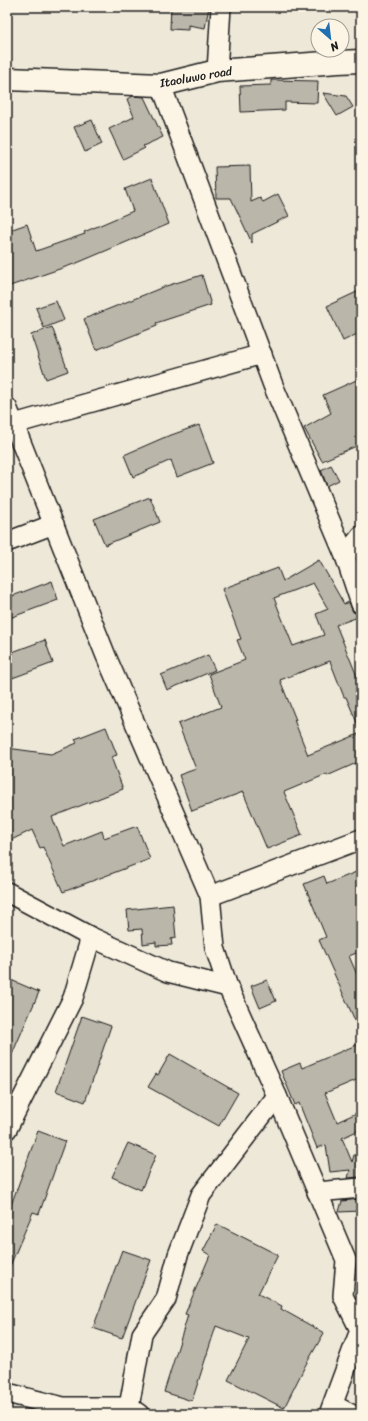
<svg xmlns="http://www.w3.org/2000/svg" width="368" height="1421" viewBox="0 0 368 1421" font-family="Sriracha,sans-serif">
<rect width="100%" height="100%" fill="#eee8d9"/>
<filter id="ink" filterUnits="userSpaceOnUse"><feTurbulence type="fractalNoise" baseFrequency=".025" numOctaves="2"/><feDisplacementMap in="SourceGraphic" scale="8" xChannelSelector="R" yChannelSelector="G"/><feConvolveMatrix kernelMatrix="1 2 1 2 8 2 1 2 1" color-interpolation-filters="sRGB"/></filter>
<g filter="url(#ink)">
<!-- building -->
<g fill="#bab6aa" stroke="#1c1c1c" fill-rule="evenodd">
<polygon points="171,7 209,7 205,28 188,25 188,30 170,29"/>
<polygon points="271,80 318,81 317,103 285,102 285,110 241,112 240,86 271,85"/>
<polygon points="323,93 346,96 353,107 337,116"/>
<polygon points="133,96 144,97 163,137 143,146 145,148 123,159 109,129 134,117 127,99"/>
<polygon points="92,120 102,144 85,152 74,127"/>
<polygon points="250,166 251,202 260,198 263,202 278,194 289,216 252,234 252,243 231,198 216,198 215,167"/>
<polygon points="152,178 169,224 77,263 7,287 7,231 27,224 36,251 85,234 84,232 133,211 125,189"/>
<polygon points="202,275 211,305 156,323 157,326 96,350 84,319 166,286"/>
<polygon points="361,290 361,332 343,341 327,306"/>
<polygon points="56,301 64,320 44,328 36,308"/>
<polygon points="52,327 68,371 46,379 31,335"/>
<polygon points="361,378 361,444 322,461 304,428 331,413 323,395"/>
<polygon points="199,425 213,463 177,477 171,460 133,477 124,455 163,438"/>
<polygon points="331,465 339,480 327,486 321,470"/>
<polygon points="150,497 160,522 105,545 94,519"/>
<path d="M319,560L344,604L349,602L353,612L361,615V616L336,625L361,686V732L346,697H344L330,661L280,680L296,720H294L308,755L361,733V761L327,776V774L284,792L302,835L267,849L243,792L192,811L179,775L196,769L178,724L221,707L209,674L245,660L237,640L241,639L222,589L278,568L283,581ZM313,583L328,609L316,614L324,635L293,646L274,598Z"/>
<polygon points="52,581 58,600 7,619 7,598"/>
<polygon points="45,640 53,663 7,680 7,654"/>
<polygon points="208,655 215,670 167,690 161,675"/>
<polygon points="106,727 117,755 111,757 123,789 52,817 64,846 102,831 104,838 137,826 150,859 63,892 43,847 40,848 32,830 7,842 7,748 51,754 77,743 75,739"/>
<polygon points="361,870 361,951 349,956 361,984 361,1034 319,940 326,937 304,884 324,876 327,884"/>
<polygon points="173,905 176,938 171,939 172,945 156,946 156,942 143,944 142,929 129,930 127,910"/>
<polygon points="11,980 39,992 7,1066 7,989"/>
<polygon points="267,980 276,1001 260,1008 251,986"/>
<polygon points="82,1016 111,1026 85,1102 56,1091"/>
<polygon points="361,1043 361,1078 325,1093 337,1122 361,1111 361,1129 342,1138 352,1162 354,1155 358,1155 359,1177 348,1178 350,1170 330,1172 326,1145 317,1148 299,1103 295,1105 281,1071 300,1063 302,1068"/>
<polygon points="170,1054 238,1093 219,1126 148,1087 156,1074 158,1075"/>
<polygon points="38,1131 65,1141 39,1214 33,1212 7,1273 7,1216"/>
<polygon points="128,1143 156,1155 141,1190 112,1177"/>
<polygon points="360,1199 360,1211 339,1212 342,1201"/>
<polygon points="217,1224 278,1255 258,1294 282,1306 281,1309 324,1333 305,1366 284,1408 228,1380 249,1339 216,1326 192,1401 164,1392 188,1315 185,1314 210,1255 203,1251"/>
<polygon points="122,1250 151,1260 122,1338 93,1328"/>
</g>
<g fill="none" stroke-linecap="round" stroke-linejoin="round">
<!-- minor casing -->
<g stroke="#1c1c1c" stroke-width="22">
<g id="minor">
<polyline points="217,71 221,7"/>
<polyline points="161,85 273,385 345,556 361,604"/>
<polyline points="7,407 106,656 210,896 215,948 228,987 277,1096 346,1260 343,1296 360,1330 329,1414"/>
<polyline points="14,424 262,354"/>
<polyline points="7,542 54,524"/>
<polyline points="345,556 361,536"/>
<polyline points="7,892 91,937 168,972 228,987"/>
<polyline points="210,896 361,839"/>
<polyline points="7,1129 73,998 91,937"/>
<polyline points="317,1192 361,1188"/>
<polyline points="7,1393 63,1407 129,1407 139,1414"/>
<polyline points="333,1405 351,1414"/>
<polyline points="129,1407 142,1334 166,1299 178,1255 201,1195 277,1096"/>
</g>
</g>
<!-- tertiary casing -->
<g stroke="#1c1c1c" stroke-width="25">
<polyline id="tertiary" points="7,79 161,85 217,71 338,62 361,61"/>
</g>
<!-- minor -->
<use href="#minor" stroke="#fcf5e5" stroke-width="19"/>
<!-- tertiary -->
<use href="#tertiary" stroke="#fcf5e5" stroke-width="22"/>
</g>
</g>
<g text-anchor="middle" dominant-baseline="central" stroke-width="3" stroke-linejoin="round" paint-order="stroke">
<!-- street labels -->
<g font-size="12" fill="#1c1c1c" stroke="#fcf5e5">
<text transform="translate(196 77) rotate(-10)">Itaoluwo road</text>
</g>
</g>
<!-- margin -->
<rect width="368" height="1421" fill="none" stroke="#fcf5e5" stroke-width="24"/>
<rect x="12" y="12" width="344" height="1397" fill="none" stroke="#1c1c1c" stroke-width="1.5" filter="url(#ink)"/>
<!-- north arrow -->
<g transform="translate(330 38) rotate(152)"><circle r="19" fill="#fcf5e5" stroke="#a29e95"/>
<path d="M0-3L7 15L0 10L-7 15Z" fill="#1f6fb2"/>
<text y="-6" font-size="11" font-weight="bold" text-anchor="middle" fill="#1c1c1c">N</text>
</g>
</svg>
